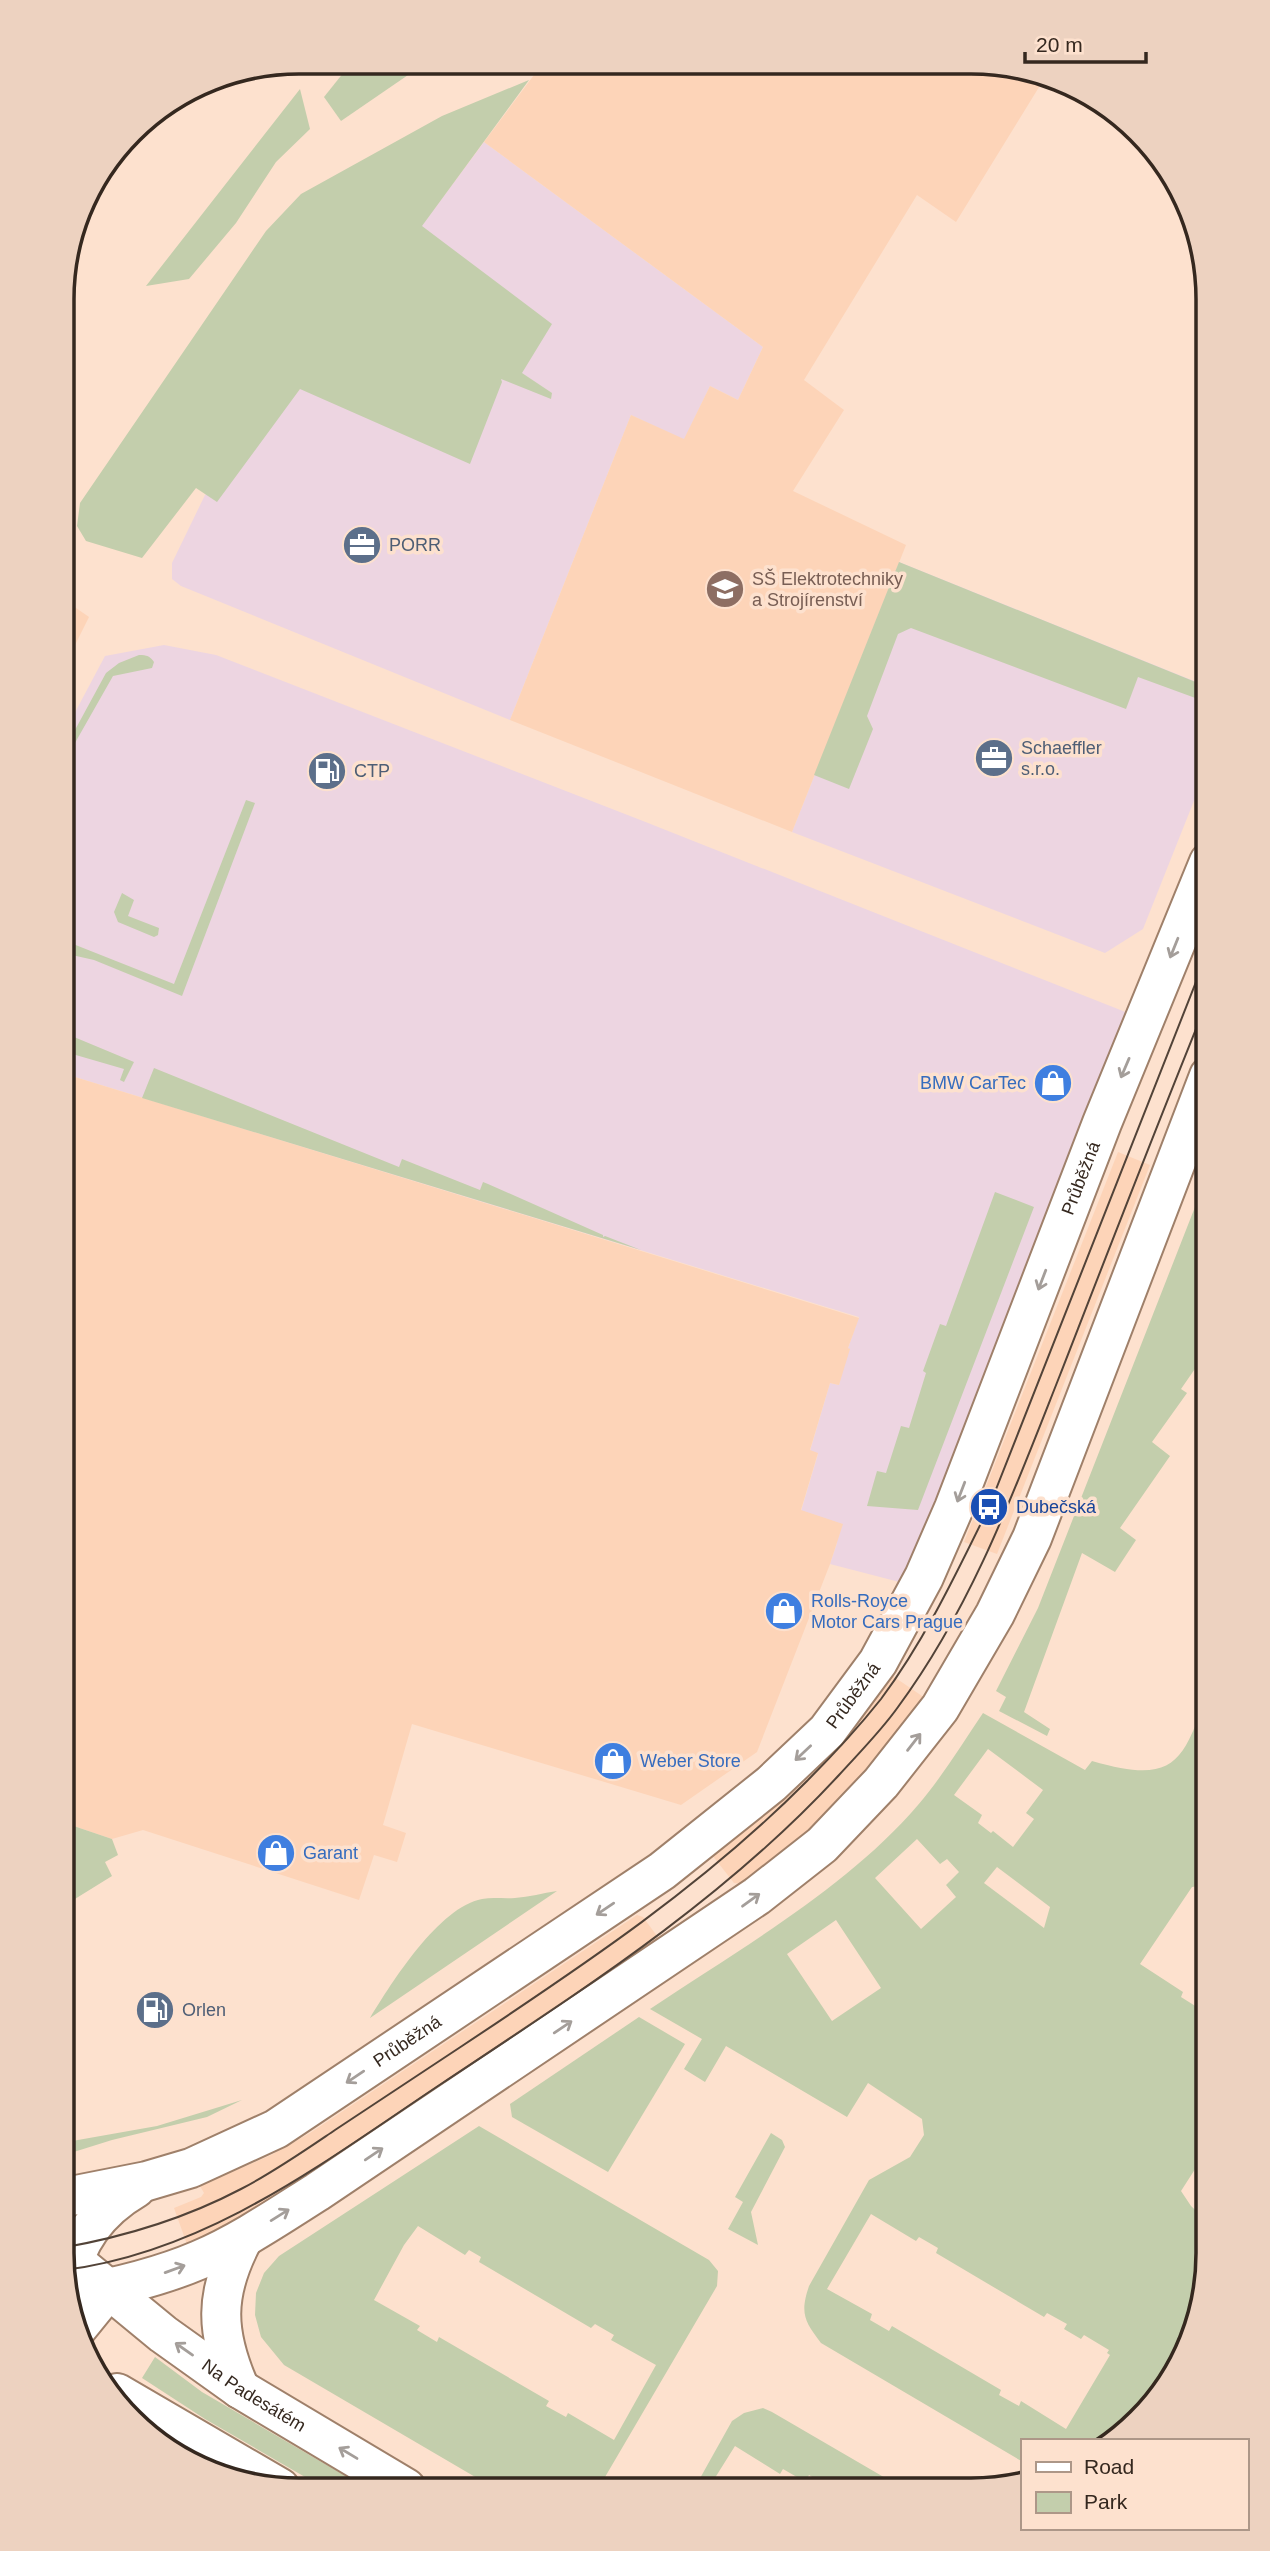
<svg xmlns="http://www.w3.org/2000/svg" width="1270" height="2551" viewBox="0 0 1270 2551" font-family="Arial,sans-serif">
<rect width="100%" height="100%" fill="#fde1ce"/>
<!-- commercial -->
<g fill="#edd5e1">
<polygon points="484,142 763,347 738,400 710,386 684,440 631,415 510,720 181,586 172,579 172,563 205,495 300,389"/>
<polygon points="899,562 1209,687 1209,763 1143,929 1105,953 792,832"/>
<polygon points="164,645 216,655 643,821 1128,1013 907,1584 830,1564 837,1543 801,1511 818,1454 810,1451 830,1383 839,1385 848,1348 859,1317 62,1073 63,735 105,656"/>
</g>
<!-- built -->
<g fill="#fdd4b8">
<polygon points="543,63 1018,66 1044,79 956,222 917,195 804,380 844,410 793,491 906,545 792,832 510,720 631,415 684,439 710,386 738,400 763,347 484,142"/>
<polygon points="63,599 89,617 63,669"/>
<polygon points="62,1073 859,1318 848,1348 850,1349 839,1385 830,1383 810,1450 818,1453 801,1510 843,1524 830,1564 757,1752 681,1805 412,1724 383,1825 406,1833 397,1862 374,1855 359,1900 143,1830 112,1839 62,1822"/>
<polygon points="1118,1152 1150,1165 997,1554 964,1542"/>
<polygon points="884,1670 925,1698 905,1725 839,1803 782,1855 742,1884 734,1883 712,1855"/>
<polygon points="637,1915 643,1917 660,1940 342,2164 189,2250 174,2208 201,2197 204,2193 200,2186 271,2155 310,2133"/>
</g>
<!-- green -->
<g fill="#c3ceac" fill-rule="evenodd">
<polygon points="352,62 427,62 341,121 324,97"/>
<polygon points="529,80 422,226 552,324 522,373 552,393 551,399 501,379 502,382 470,464 300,389 217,502 196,488 142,558 86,541 77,526 80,503 266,231 301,194 442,116"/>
<polygon points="300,89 310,129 276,162 236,223 189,279 146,286"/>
<polygon points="899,562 1203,685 1209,671 1209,703 1138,677 1126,709 911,628 898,634 867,716 873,729 849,789 814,775"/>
<path d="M139,655C147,655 150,656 154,662L152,668L113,676L63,764V752L106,673L119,663Z"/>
<polygon points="246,800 255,803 182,996 94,960 63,953 63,940 174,984"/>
<polygon points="122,893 134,900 128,916 159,928 158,935 154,937 118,922 114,912"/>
<polygon points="62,1032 134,1062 124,1082 120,1080 124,1069 62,1051"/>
<polygon points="154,1068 399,1167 402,1159 480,1190 483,1182 488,1184 603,1235 603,1237 605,1236 641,1250 142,1098"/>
<polygon points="1204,1184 1209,1184 1208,1350 1181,1389 1187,1393 1152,1442 1170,1456 1120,1528 1136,1540 1115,1572 1082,1553 1024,1712 1050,1729 1047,1736 999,1711 1006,1697 996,1691 1038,1608"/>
<polygon points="995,1192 1034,1207 918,1510 867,1506 877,1471 886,1473 901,1426 909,1428 926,1373 923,1371 940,1324 946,1326"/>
<path d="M1208,1691V1885L1192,1887L1140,1964L1183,1992L1181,1997L1208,2014V2149L1181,2191L1191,2206L1208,2222C1208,2237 1210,2255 1208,2270C1200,2324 1182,2377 1141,2415L1138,2413L1133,2422L1113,2441H1023V2462L821,2343C804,2321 800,2313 809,2286L869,2180L910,2157L924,2135L922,2119L868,2083L847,2117L726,2046L705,2082L684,2069L702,2039L650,2009C740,1949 848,1887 918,1805C942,1777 962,1744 983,1713L1085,1770L1092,1761C1175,1785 1183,1763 1208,1691ZM988,1749L1043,1790L1026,1813L1034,1819L1013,1847L993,1831L991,1833L978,1823L982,1815L954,1795ZM917,1839L940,1864L947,1859L959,1872L946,1885L956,1897L921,1929L875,1878ZM997,1867L1050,1907L1044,1928L984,1883ZM836,1920L881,1988L832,2021L787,1954ZM871,2214L916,2241L919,2237L938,2248L936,2253L1044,2317L1047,2313L1067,2324L1064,2329L1081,2339L1084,2335L1109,2350L1107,2353L1110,2355L1066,2429L1021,2401L1019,2406L999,2395L1001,2390L892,2326L889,2331L870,2320L872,2314L827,2289Z"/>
<polygon points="62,1822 112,1839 118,1855 105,1862 112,1876 62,1907"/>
<path d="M557,1891L370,2018C392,1982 439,1907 482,1899C493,1897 504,1899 515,1898C529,1897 543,1893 557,1891Z"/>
<polygon points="639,2017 685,2044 608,2172 512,2117 510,2104"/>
<polygon points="242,2100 207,2117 112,2140 61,2156 61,2143 157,2126"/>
<path d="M479,2126L709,2260L718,2271L717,2286L598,2489L494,2488L284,2365L261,2337L255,2315L256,2293L264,2273L279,2256ZM418,2226L465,2255L469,2250L481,2257L479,2262L591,2328L595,2324L614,2335L611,2340L656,2365L614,2440L568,2413L566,2417L546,2406L549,2401L439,2337L437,2342L417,2330L420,2326L374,2300L404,2245Z"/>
<polygon points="771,2133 782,2140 785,2147 751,2212 758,2245 728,2229 743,2202 735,2197"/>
<polygon points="155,2357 202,2392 366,2488 324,2488 205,2419 142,2378"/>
<polygon points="763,2408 772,2412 906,2490 820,2489 822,2483 809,2475 802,2487 800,2485 802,2480 783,2469 780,2474 735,2446 708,2489 694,2489 732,2421 744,2413"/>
</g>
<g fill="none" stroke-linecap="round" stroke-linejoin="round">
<!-- minor casing -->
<g stroke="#9f806a" stroke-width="42">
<polyline id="minor" points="75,2331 110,2288"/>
</g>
<!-- major casing -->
<g stroke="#9f806a" stroke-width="42">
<g id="major">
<path id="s1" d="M61,2198L147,2181L191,2168L276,2129L662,1871L771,1784L827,1731L878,1662L924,1577L954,1508L1102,1123L1209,862"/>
<path id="s2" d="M61,2250L163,2334L240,2389L406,2488"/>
<path d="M68,2283C75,2241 100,2209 136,2188"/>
<path d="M68,2296C113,2288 157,2278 199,2260C241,2242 279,2216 317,2192L757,1896L822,1845L881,1783L940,1708L995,1614L1032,1538L1209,1076"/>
<path d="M240,2389C215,2332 214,2294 243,2239"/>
<polyline points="117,2393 280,2488"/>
</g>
</g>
<!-- minor -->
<use href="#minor" stroke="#fff" stroke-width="38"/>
<!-- major -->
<use href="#major" stroke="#fff" stroke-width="38"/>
<!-- tram -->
<g stroke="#524338" stroke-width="2">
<path d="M61,2248C124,2237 184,2219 241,2189C274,2172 304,2151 335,2130C377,2102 420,2074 462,2046C584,1965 704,1885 807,1781C833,1755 858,1728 881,1699C925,1640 957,1572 989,1507L1209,949"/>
<path d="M64,2270C208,2252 324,2162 441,2084C581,1991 724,1900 839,1775C859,1753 881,1731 898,1707C972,1607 1015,1489 1060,1375C1109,1249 1158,1122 1209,997"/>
</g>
</g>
<!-- one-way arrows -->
<defs><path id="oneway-shaft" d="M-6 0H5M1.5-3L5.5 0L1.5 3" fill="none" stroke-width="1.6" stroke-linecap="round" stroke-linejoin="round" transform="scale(1.75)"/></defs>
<g stroke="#a49e9a">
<use href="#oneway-shaft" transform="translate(1174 948) rotate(112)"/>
<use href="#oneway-shaft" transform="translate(1125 1068) rotate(113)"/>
<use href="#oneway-shaft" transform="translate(1042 1280) rotate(111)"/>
<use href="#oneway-shaft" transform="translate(961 1492) rotate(111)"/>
<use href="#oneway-shaft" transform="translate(914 1742) rotate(-52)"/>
<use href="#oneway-shaft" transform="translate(803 1753) rotate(137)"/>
<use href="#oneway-shaft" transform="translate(751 1900) rotate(-36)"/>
<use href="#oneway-shaft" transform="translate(605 1909) rotate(146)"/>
<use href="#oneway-shaft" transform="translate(563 2027) rotate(-34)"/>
<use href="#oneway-shaft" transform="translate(355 2077) rotate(146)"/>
<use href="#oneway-shaft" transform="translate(374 2154) rotate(-34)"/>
<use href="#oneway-shaft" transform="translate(280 2215) rotate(-32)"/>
<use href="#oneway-shaft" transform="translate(175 2269) rotate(-20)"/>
<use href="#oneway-shaft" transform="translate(184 2349) rotate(-145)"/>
<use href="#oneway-shaft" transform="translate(348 2453) rotate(-149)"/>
</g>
<!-- icons -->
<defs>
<g id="office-disc" transform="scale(2.0125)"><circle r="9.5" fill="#5c6f8a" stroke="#fde1ce"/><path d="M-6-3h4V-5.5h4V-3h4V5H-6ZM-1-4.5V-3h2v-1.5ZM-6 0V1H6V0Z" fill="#fff"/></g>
<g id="school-disc" transform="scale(2.0125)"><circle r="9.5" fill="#8d6e63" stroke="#fde1ce"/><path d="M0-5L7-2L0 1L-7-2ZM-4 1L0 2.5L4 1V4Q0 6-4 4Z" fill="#fff"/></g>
<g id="fuel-disc" transform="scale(2.0125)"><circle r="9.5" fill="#5c6f8a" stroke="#fde1ce"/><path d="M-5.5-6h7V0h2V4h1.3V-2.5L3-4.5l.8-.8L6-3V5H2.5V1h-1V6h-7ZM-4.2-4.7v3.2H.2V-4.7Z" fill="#fff"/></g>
<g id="shop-disc" transform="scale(2.0125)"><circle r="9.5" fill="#3f7fe0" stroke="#fde1ce"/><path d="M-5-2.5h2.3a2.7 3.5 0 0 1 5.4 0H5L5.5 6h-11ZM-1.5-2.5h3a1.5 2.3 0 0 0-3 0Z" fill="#fff"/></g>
<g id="bus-disc" transform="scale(2.0125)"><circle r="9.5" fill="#1a4fb4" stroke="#fde1ce"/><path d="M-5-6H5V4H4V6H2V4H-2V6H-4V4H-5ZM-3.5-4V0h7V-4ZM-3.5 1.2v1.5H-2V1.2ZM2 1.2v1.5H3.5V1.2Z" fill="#fff"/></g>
</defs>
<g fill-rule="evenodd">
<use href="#office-disc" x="362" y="545"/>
<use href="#school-disc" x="725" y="589"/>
<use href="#office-disc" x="994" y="758"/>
<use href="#fuel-disc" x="327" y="771"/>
<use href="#shop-disc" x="1053" y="1083"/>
<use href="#bus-disc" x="989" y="1507"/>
<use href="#shop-disc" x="784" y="1611"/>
<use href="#shop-disc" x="613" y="1761"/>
<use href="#shop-disc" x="276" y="1853"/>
<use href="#fuel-disc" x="155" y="2010"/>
</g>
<g text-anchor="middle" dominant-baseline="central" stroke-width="7" stroke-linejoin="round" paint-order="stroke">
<!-- service labels -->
<g font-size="18" fill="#4e5e75" stroke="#fde1ce" text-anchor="start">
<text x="389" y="545">PORR</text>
<text x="1021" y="748">Schaeffler<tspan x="1021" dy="21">s.r.o.</tspan></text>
<text x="354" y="771">CTP</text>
<text x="182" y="2010">Orlen</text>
</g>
<!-- education labels -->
<g font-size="18" fill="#785e54" stroke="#fde1ce" text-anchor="start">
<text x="752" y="579">SŠ Elektrotechniky<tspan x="752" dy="21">a Strojírenství</tspan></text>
</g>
<!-- shop labels -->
<g font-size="18" fill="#366cbe" stroke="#fde1ce" text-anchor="start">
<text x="1026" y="1083" text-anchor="end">BMW CarTec</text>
<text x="811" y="1601">Rolls-Royce<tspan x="811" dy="21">Motor Cars Prague</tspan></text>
<text x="640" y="1761">Weber Store</text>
<text x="303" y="1853">Garant</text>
</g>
<!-- street labels -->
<g font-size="18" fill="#35281f" stroke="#fde1ce">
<text stroke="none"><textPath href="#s1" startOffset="1519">Průběžná</textPath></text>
<text stroke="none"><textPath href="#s1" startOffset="952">Průběžná</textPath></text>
<text stroke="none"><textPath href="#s1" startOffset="385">Průběžná</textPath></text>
<text stroke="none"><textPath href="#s2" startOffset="242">Na Padesátém</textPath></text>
</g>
<!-- transit labels -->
<g font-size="18" fill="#164399" stroke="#fde1ce" text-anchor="start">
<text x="1016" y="1507">Dubečská</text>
</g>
</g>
<!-- crop -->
<path d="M0 0H1270V2551H0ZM299 74H971A225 225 0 0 1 1196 299V2253A225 225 0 0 1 971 2478H299A225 225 0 0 1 74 2253V299A225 225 0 0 1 299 74Z" fill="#edd2c0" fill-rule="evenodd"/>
<path fill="none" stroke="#35281f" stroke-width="3.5" d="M299 74H971A225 225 0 0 1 1196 299V2253A225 225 0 0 1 971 2478H299A225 225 0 0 1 74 2253V299A225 225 0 0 1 299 74Z"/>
<!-- legend -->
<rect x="1021" y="2439" width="228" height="91" fill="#fde1ce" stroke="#ad9788" stroke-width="2"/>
<rect x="1036" y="2462" width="35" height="10" fill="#ffffff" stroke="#ad9788" stroke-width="2"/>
<text x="1084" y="2474" font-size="21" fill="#35281f">Road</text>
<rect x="1036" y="2492" width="35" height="21" fill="#c3ceac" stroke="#ad9788" stroke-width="2"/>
<text x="1084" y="2509" font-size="21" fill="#35281f">Park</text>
<!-- scale -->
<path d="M1025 52v10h121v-10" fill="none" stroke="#35281f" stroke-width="3.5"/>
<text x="1036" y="52" font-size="21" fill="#35281f" stroke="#fde1ce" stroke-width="5" paint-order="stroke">20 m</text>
</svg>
